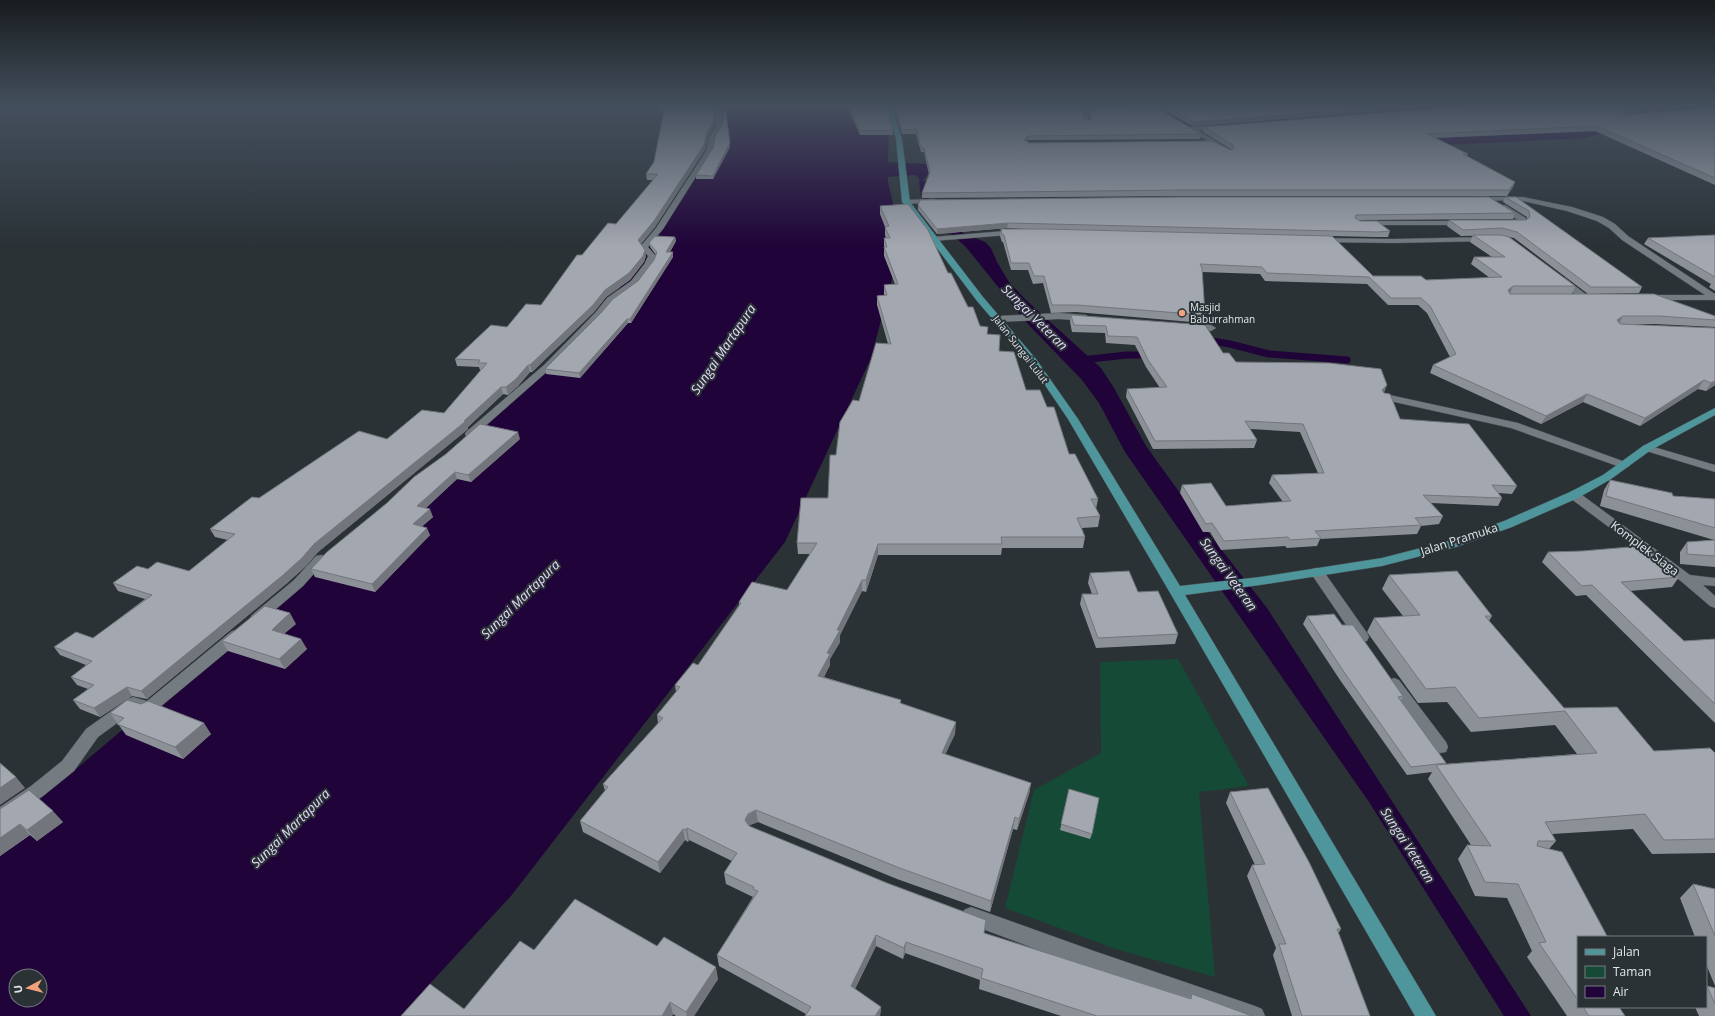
<svg xmlns="http://www.w3.org/2000/svg" width="1715" height="1016" viewBox="0 0 1715 1016" font-family="'Open Sans',sans-serif">
<rect width="100%" height="100%" fill="#2a3236"/>
<!-- green -->
<polygon fill="#154a36" points="1178,659 1249,786 1199,792 1215,977 1116,949 1005,908 1034,790 1101,753 1100,662"/>
<!-- water -->
<path fill="#200339" fill-rule="evenodd" d="M723,105H876L889,126L888,162L927,164L1334,142L1621,130L1629,134H1599L1586,138L930,171L923,181H926V191L935,216L946,226L985,242L991,248L997,262L1009,282L1026,300L1101,368L1114,388L1146,446L1213,539L1267,608L1531,1016H1504L1369,802L1125,452L1099,403L1082,380L1027,323L966,247L933,218L926,209L920,191L919,178L915,175L888,177V182L902,241L871,358L785,542L511,896L400,1016H0V815L63,780L492,417L617,292L649,247L713,152L722,128ZM16,976H40V1000H16Z"/>
<g fill="none" stroke-linecap="round" stroke-linejoin="round">
<!-- stream -->
<g stroke="#200339" stroke-width="7">
<polyline points="1206,340 1230,344 1269,354 1347,360"/>
<polyline points="1081,360 1127,355 1151,355"/>
</g>
<!-- lane casing -->
<g stroke="#484f53" stroke-width="1">
<polygon id="lane" points="1129,105 1145,105 1142,107 1094,112 1089,115 1089,124 1084,123 1083,115 1092,108"/>
</g>
<!-- street casing -->
<g stroke="#484f53" stroke-width="1">
<g id="street">
<polygon points="717,105 723,105 721,128 715,137 712,151 663,229 648,247 656,256 653,263 637,285 613,302 601,317 550,369 474,436 466,436 465,434 466,432 544,365 595,313 607,298 631,281 645,263 648,256 640,247 656,228 706,151 709,137 715,128"/>
<polygon points="1631,105 1639,105 1662,113 1657,114"/>
<polygon points="1219,125 1222,127 1221,128 1199,131 1227,148 1227,150 1223,150 1188,129 1191,127"/>
<polygon points="1475,197 1523,197 1572,207 1603,217 1615,224 1628,236 1715,294 1715,300 1647,300 1646,298 1650,295 1705,295 1622,240 1609,228 1597,221 1567,211 1523,201 1473,200 1471,199"/>
<polygon points="935,199 937,200 937,202 906,204 902,202 906,200"/>
<polygon points="1499,205 1505,205 1526,218 1527,222 1523,224 1508,224 1508,220 1518,220 1499,209"/>
<polygon points="1360,221 1464,221 1468,223 1464,225 1363,225 1359,223"/>
<polygon points="1017,230 1020,230 1020,234 933,241 929,239 933,237"/>
<polygon points="1487,237 1490,237 1490,241 1394,243 1319,242 1315,240 1319,238 1394,239"/>
<polygon points="1559,278 1565,278 1588,296 1589,298 1588,300 1582,300 1559,282 1558,280"/>
<polygon points="1059,313 1086,315 1090,318 1086,321 1059,319 999,322 995,319 999,316"/>
<polygon points="1190,323 1211,325 1216,328 1211,331 1187,328 1185,326"/>
<polygon points="1385,394 1518,423 1628,463 1630,465 1628,467 1620,467 1511,428 1381,399 1380,397"/>
<polygon points="1647,445 1715,465 1715,472 1643,450 1641,448 1643,446"/>
<polygon points="1574,491 1578,492 1690,575 1715,578 1715,586 1703,585 1715,596 1715,608 1710,606 1682,582 1570,498 1568,495 1570,492"/>
<polygon points="321,555 326,556 327,559 303,586 262,621 257,623 252,621 250,618 252,615 294,580 316,556"/>
<polygon points="1317,568 1322,569 1367,633 1369,637 1367,641 1362,642 1357,641 1310,572 1312,569"/>
<polygon points="237,630 242,631 244,635 242,639 154,712 149,714 135,710 98,737 74,771 43,796 6,821 0,823 0,807 31,786 62,761 86,729 128,699 133,697 147,701 232,631"/>
<polygon points="1394,678 1399,680 1446,742 1448,747 1446,752 1440,753 1434,752 1389,688 1387,684 1389,680"/>
<polygon points="971,907 1094,951 1255,1006 1262,1009 1265,1016 1226,1016 1094,971 964,922 962,916 964,910"/>
</g>
</g>
<!-- primary casing -->
<g stroke="#484f53" stroke-width="1">
<polygon id="primary" points="883,105 889,105 893,110 902,139 910,202 983,297 1036,359 1078,419 1180,586 1260,577 1382,558 1448,541 1504,521 1570,492 1603,475 1643,446 1715,408 1715,415 1651,450 1611,479 1578,498 1512,527 1456,547 1382,566 1260,585 1185,595 1436,1016 1415,1016 1169,591 1068,419 1030,363 977,301 902,202 896,139 887,110"/>
</g>
<!-- lane -->
<use href="#lane" fill="#747c82" fill-rule="evenodd"/>
<!-- street -->
<use href="#street" fill="#747c82" fill-rule="evenodd"/>
<!-- primary -->
<use href="#primary" fill="#4e969c" fill-rule="evenodd"/>
</g>
<!-- wall -->
<g fill="#8c9097">
<polygon points="661,105 716,105 714,127 708,137 705,150 655,227 641,244 646,256 644,262 630,280 606,297 594,312 532,372 530,372 518,386 508,395 503,394 468,427 468,429 318,552 306,566 286,584 147,699 132,696 100,717 80,709 73,700 88,689 77,685 71,677 86,665 60,655 54,647 93,638 145,599 118,591 113,583 148,569 189,571 228,540 215,537 210,529 259,498 444,413 481,370 480,370 479,367 457,366 455,359 541,305 582,255 616,224 654,180 647,180 646,174 654,162 663,113"/>
<polygon points="848,105 884,105 893,130 893,135 860,135 848,108"/>
<polygon points="891,105 1116,105 1091,107 1083,114 1084,119 1089,121 1090,120 1091,111 1201,134 1200,139 1028,140 1027,141 1029,143 1231,150 1232,150 1203,132 1204,127 1647,107 1645,111 1622,114 1623,115 1715,107 1715,185 1595,131 1436,138 1468,154 1467,156 1515,182 1513,187 1507,196 1180,196 922,198 922,193 929,175 924,152 921,152 916,134 902,134 894,109"/>
<polygon points="1155,105 1454,105 1193,126"/>
<polygon points="1643,105 1715,105 1659,110"/>
<polygon points="730,147 713,179 696,179 696,175"/>
<polygon points="1505,197 1516,197 1642,287 1639,293 1588,294 1514,238 1505,236 1575,286 1572,294 1510,294 1715,316 1715,327 1655,324 1620,324 1715,328 1715,385 1706,391 1698,389 1640,426 1583,402 1541,424 1430,373 1433,365 1450,357 1427,313 1418,305 1388,305 1367,284 1265,281 1260,274 1202,272 1205,315 1203,323 1076,312 1051,313 1043,283 1033,284 1028,270 1011,270 1003,242 1002,242 1000,236 1001,229 1026,229 1007,228 937,234 918,210 918,205 1515,213 1513,219 1359,220 1390,231 1388,237 1375,237 1332,236 1373,276 1426,280 1490,278 1471,264 1474,257 1492,257 1470,242 1473,235 1500,235 1461,236 1447,226 1449,220 1526,220 1527,219 1527,217 1503,202"/>
<polygon points="880,206 948,273 968,307 980,326 987,334 999,351 1026,390 1047,407 1069,454 1098,499 1096,509 1100,516 1098,527 1082,528 1085,537 1083,548 1002,548 1001,555 878,555 866,592 862,591 840,635 840,642 830,659 830,665 824,677 901,700 901,703 955,734 945,754 1031,783 1029,794 1017,830 1013,829 990,912 897,879 758,822 750,825 749,826 984,933 1190,998 1192,994 1252,1016 1061,1016 979,989 980,980 905,953 903,959 876,946 855,989 881,1007 880,1016 805,1016 806,1014 719,966 717,955 753,897 726,884 724,873 732,861 689,840 688,842 685,840 660,873 583,832 580,821 605,791 603,784 658,723 657,715 676,692 675,685 698,665 739,605 739,602 787,590 810,554 798,554 797,543 828,498 836,455 859,401 888,344 877,305 877,296 884,295 884,285 895,284 884,256 884,238 886,238 885,235 885,227 880,214"/>
<polygon points="1715,235 1715,291 1709,287 1711,284 1644,244 1648,238"/>
<polygon points="675,237 676,241 670,252 673,257 631,323 628,323 580,378 546,374 545,369 638,281 654,260 656,255 650,247 649,243"/>
<polygon points="1071,315 1223,353 1236,362 1384,393 1400,419 1517,486 1512,494 1498,493 1502,498 1498,506 1431,503 1443,516 1439,524 1421,526 1417,534 1320,539 1317,546 1287,548 1285,546 1221,550 1210,532 1203,532 1180,493 1182,485 1226,506 1283,502 1269,483 1272,475 1318,473 1300,432 1250,429 1257,440 1254,448 1153,449 1126,397 1127,389 1160,388 1146,367 1135,345 1106,343 1105,333 1072,332 1070,322"/>
<polygon points="520,439 471,482 457,479 426,508 433,517 422,526 430,535 375,592 315,577 311,569 387,503"/>
<polygon points="1610,480 1673,496 1715,499 1715,567 1680,564 1680,552 1687,542 1714,540 1600,506 1604,490"/>
<polygon points="1548,552 1679,577 1672,587 1630,591 1684,641 1715,639 1715,723 1586,595 1576,596 1542,562"/>
<polygon points="1090,573 1138,592 1178,634 1175,644 1096,648 1080,604 1082,594 1092,594 1088,583"/>
<polygon points="1389,575 1492,616 1489,621 1564,708 1654,751 1715,753 1715,853 1652,854 1633,829 1552,834 1556,841 1549,849 1578,937 1578,1007 1619,1007 1625,1016 1567,1016 1527,957 1532,951 1507,898 1475,896 1458,859 1467,845 1471,845 1428,779 1432,772 1407,775 1340,680 1303,624 1307,616 1342,625 1403,696 1401,701 1446,763 1446,764 1577,754 1555,725 1471,732 1447,702 1418,703 1367,632 1374,618 1403,616 1382,589"/>
<polygon points="296,624 284,633 307,649 285,669 228,651 222,641"/>
<polygon points="141,704 211,734 183,759 126,735 110,713"/>
<polygon points="1069,789 1092,834 1090,839 1060,830"/>
<polygon points="1230,792 1341,929 1338,934 1370,1016 1292,1016 1273,955 1276,948 1247,876 1252,865 1255,865 1226,803"/>
<polygon points="0,809 63,822 37,841 30,835 0,856"/>
<polygon points="1693,884 1715,889 1715,986 1706,964 1706,937 1695,937 1680,898"/>
<polygon points="657,946 718,979 694,1016 676,1016 673,1014 672,1016 401,1016 464,1009 534,950"/>
<polygon points="1707,986 1715,988 1715,1016 1699,1016 1695,1007 1706,1007 1706,987"/>
</g>
<!-- shaded-wall -->
<g fill="#72757b">
<polygon points="715,105 716,105 714,127 708,137 705,150 655,227 639,246 638,240 707,132"/>
<polygon points="1089,105 1116,105 1091,107 1082,115 1082,111"/>
<polygon points="1402,105 1454,105 1193,126 1194,122"/>
<polygon points="1675,105 1715,105 1659,110 1661,106"/>
<polygon points="1647,107 1645,111 1623,114 1620,115 1622,110 1625,109"/>
<polygon points="1028,136 1028,140 1024,144 1024,140"/>
<polygon points="730,143 730,147 713,179 713,176"/>
<polygon points="1515,182 1513,187 1507,196 1509,190"/>
<polygon points="1008,223 1007,228 937,234 937,229"/>
<polygon points="675,237 676,241 667,257 666,252"/>
<polygon points="645,250 646,256 644,262 630,280 606,297 594,312 532,372 530,365"/>
<polygon points="673,252 673,257 631,323 630,319"/>
<polygon points="1513,286 1510,294 1508,290"/>
<polygon points="1623,316 1619,324 1617,320"/>
<polygon points="627,319 628,323 580,378 579,373"/>
<polygon points="528,365 530,372 518,386 508,395 506,387"/>
<polygon points="1704,380 1698,389 1640,426 1645,418"/>
<polygon points="1715,381 1715,385 1706,391 1711,383"/>
<polygon points="1387,385 1384,393 1382,390"/>
<polygon points="501,387 503,394 468,427 468,429 318,552 306,566 286,584 147,699 141,691 314,544 464,421"/>
<polygon points="1587,394 1583,402 1541,424 1546,416"/>
<polygon points="518,432 520,439 471,482 468,475"/>
<polygon points="455,472 457,479 419,514 417,506"/>
<polygon points="430,509 433,517 416,532 413,524"/>
<polygon points="427,528 430,535 375,592 372,584"/>
<polygon points="878,544 878,555 866,592 866,580"/>
<polygon points="862,580 862,591 840,635 840,642 830,659 830,665 818,687 818,676 827,653 837,630"/>
<polygon points="290,613 296,624 277,640 272,630"/>
<polygon points="301,639 307,649 285,669 279,659"/>
<polygon points="127,687 132,696 100,717 94,708"/>
<polygon points="956,722 955,734 941,764 942,753"/>
<polygon points="204,723 211,734 183,759 175,747"/>
<polygon points="16,777 25,788 0,805 0,788"/>
<polygon points="1031,783 1029,794 1017,830 1019,819"/>
<polygon points="756,810 758,822 750,825 747,832 745,820 748,814"/>
<polygon points="53,811 63,822 37,841 27,830"/>
<polygon points="1015,817 1013,829 990,912 991,901"/>
<polygon points="20,824 30,835 0,856 0,838"/>
<polygon points="687,828 689,840 688,842 686,830"/>
<polygon points="683,829 685,840 660,873 658,862"/>
<polygon points="876,935 876,946 851,997 851,986"/>
<polygon points="906,942 905,953 903,959 904,948"/>
<polygon points="716,967 718,979 694,1016 687,1016 686,1012"/>
<polygon points="670,1002 673,1014 672,1016 662,1016"/>
<polygon points="881,1007 880,1016 875,1016"/>
</g>
<!-- building -->
<g fill="#a3a7b0" stroke="#72757b">
<polygon points="662,105 715,105 713,122 707,132 704,145 654,221 638,240 645,250 643,256 629,273 605,290 593,305 530,365 528,365 516,379 506,387 501,387 464,421 466,421 314,544 302,558 282,576 141,691 127,687 94,708 73,700 94,685 71,677 92,661 54,647 76,632 93,638 152,595 113,583 137,566 148,569 157,562 189,571 235,534 210,529 252,497 259,498 359,431 387,439 422,410 444,413 487,363 478,363 480,360 455,359 491,325 507,327 526,304 541,305 577,255 582,255 608,223 616,224 658,174 646,174 654,162 664,111"/>
<polygon points="725,105 730,143 713,176 696,175 713,148 716,134 722,125"/>
<polygon points="848,105 884,105 886,106 893,130 860,131"/>
<polygon points="894,105 1089,105 1082,111 1084,119 1089,121 1091,119 1091,111 1095,109 1136,105 1152,105 1201,134 1028,136 1024,140 1029,143 1212,141 1231,150 1234,148 1233,145 1204,127 1477,105 1641,105 1647,107 1625,109 1622,110 1622,113 1623,115 1715,107 1715,178 1597,126 1427,134 1468,154 1463,154 1515,182 1509,190 1181,190 922,193 930,172 924,148 921,148 917,129 902,130"/>
<polygon points="1164,105 1402,105 1194,122"/>
<polygon points="1658,105 1675,105 1661,106"/>
<polygon points="1181,197 1489,197 1515,213 1356,215 1355,218 1360,221 1377,221 1390,231 1377,232 1008,223 937,229 918,205 920,200"/>
<polygon points="1505,197 1516,197 1642,287 1591,287 1517,232 1502,228 1463,230 1449,220 1526,220 1530,217 1529,211"/>
<polygon points="908,204 928,230 948,273 951,273 968,307 973,307 980,326 988,327 987,334 1000,335 999,351 1014,352 1026,390 1040,390 1047,407 1054,407 1069,454 1075,454 1098,499 1091,499 1100,516 1077,518 1085,537 1001,537 1002,544 878,544 866,580 862,580 837,630 840,630 827,653 830,654 818,676 901,700 900,703 956,722 942,753 1031,783 1019,819 1015,817 991,901 897,867 756,810 748,814 745,820 749,826 887,883 986,920 984,933 1191,999 1192,994 1252,1016 1097,1016 981,978 983,969 906,942 904,948 876,935 851,986 881,1007 875,1016 805,1016 811,1007 717,955 758,891 753,889 754,887 724,873 737,853 687,828 686,830 683,829 658,862 580,821 608,787 603,784 663,718 657,715 680,687 675,685 693,663 698,665 741,603 739,602 752,582 787,590 817,543 797,543 801,498 828,498 830,455 836,455 840,422 853,400 859,401 876,343 891,344 877,296 887,295 884,285 898,284 884,247 887,247 884,238 890,238 885,227 889,226 880,206"/>
<polygon points="1001,229 1044,229 1332,236 1373,276 1421,276 1426,280 1502,277 1474,257 1505,257 1473,235 1502,235 1509,237 1575,286 1513,286 1508,290 1510,294 1654,294 1715,316 1715,320 1659,316 1623,316 1617,320 1620,324 1715,328 1715,381 1711,383 1704,380 1645,418 1587,394 1546,416 1433,365 1456,354 1430,306 1421,298 1391,298 1369,277 1267,273 1262,267 1200,264 1202,268 1205,315 1077,305 1052,305 1044,276 1034,276 1029,263 1011,263 1004,235 1002,235"/>
<polygon points="1715,235 1715,277 1648,238"/>
<polygon points="655,236 675,237 666,252 673,252 630,319 627,319 579,373 545,369 601,313 613,299 638,281 654,260 657,252 649,243"/>
<polygon points="1071,315 1205,325 1223,353 1229,353 1236,362 1329,363 1381,369 1387,385 1382,390 1384,393 1390,394 1400,419 1469,424 1517,486 1492,485 1502,498 1423,495 1443,516 1415,518 1421,525 1315,531 1321,538 1290,540 1288,537 1224,541 1212,523 1206,524 1182,485 1211,483 1226,506 1291,501 1272,475 1324,473 1303,424 1245,421 1257,440 1155,441 1127,389 1167,387 1148,360 1137,337 1108,336 1106,326 1074,325"/>
<polygon points="480,424 518,432 468,475 455,472 417,506 430,509 413,524 427,528 372,584 311,569 327,552 387,503 414,477 446,454"/>
<polygon points="1610,480 1672,493 1673,496 1715,499 1715,528 1606,496"/>
<polygon points="1715,540 1715,556 1687,554 1687,542"/>
<polygon points="1642,546 1679,577 1621,582 1684,641 1715,639 1715,704 1592,585 1582,586 1548,552 1582,551"/>
<polygon points="1129,571 1138,592 1158,591 1178,634 1098,638 1082,594 1098,594 1090,573"/>
<polygon points="1457,571 1492,616 1485,616 1564,708 1617,707 1654,751 1710,748 1715,753 1715,839 1664,840 1645,814 1545,822 1556,841 1538,841 1537,846 1562,852 1607,936 1609,936 1610,937 1578,937 1578,1000 1539,943 1546,942 1518,884 1485,882 1467,845 1491,846 1436,765 1597,753 1565,711 1479,718 1455,687 1426,689 1374,618 1420,615 1389,575"/>
<polygon points="265,606 290,613 272,630 301,639 279,659 222,641"/>
<polygon points="1334,614 1342,625 1353,625 1403,696 1398,697 1446,763 1411,767 1344,672 1307,616"/>
<polygon points="127,700 141,704 148,701 204,723 175,747 117,724 124,718 110,713"/>
<polygon points="0,763 16,777 0,788"/>
<polygon points="1268,788 1309,862 1341,929 1337,929 1370,1016 1302,1016 1279,944 1286,944 1252,865 1265,864 1230,792"/>
<polygon points="1069,789 1099,798 1092,834 1061,824"/>
<polygon points="29,790 53,811 27,830 20,824 0,838 0,809"/>
<polygon points="1693,884 1715,889 1715,936"/>
<polygon points="575,899 657,946 664,937 716,967 686,1012 670,1002 662,1016 401,1016 430,984 464,1009 520,941 534,950"/>
<polygon points="1707,986 1715,988 1715,1004"/>
<polygon points="1583,1007 1619,1007 1625,1016 1589,1016"/>
</g>
<!-- sky -->
<linearGradient id="sky" x2="0" y2="1"><stop stop-color="#171c1e"/><stop offset="0.43" stop-color="#444f5d"/><stop offset="1" stop-color="#444f5d" stop-opacity="0"/></linearGradient>
<rect width="1715" height="247" fill="url(#sky)"/>
<!-- markers -->
<circle fill="#f1a27b" stroke="#2a3236" stroke-width="1.5" cx="1182" cy="313" r="4"/>
<g text-anchor="middle" dominant-baseline="central" stroke-width="4" stroke-linejoin="round" paint-order="stroke">
<!-- far-poi labels -->
<g font-size="10" fill="#e2e7ea" stroke="#2a3236" text-anchor="start">
<text x="1190" y="307">Masjid<tspan x="1190" dy="12">Baburrahman</tspan></text>
</g>
<!-- far-street labels -->
<g font-size="10" fill="#e2e7ea" stroke="#2a3236">
<text transform="translate(1021 349) rotate(52)">Jalan Sungai Lulut</text>
</g>
<!-- street labels -->
<g font-size="12" fill="#e2e7ea" stroke="#2a3236">
<text transform="translate(1459 539) rotate(-18)">Jalan Pramuka</text>
<text transform="translate(1645 548) rotate(37)">Komplek Siaga</text>
</g>
<!-- water labels -->
<g font-size="13" font-style="italic" fill="#e5d7fb" stroke="#2a3236">
<text transform="translate(1035 317) rotate(45)">Sungai Veteran</text>
<text transform="translate(723 349) rotate(-56)">Sungai Martapura</text>
<text transform="translate(1229 574) rotate(54)">Sungai Veteran</text>
<text transform="translate(520 599) rotate(-45)">Sungai Martapura</text>
<text transform="translate(290 828) rotate(-45)">Sungai Martapura</text>
<text transform="translate(1408 845) rotate(57)">Sungai Veteran</text>
</g>
</g>
<!-- legend -->
<rect x="1577" y="936" width="130" height="72" fill="#2a3236" stroke="#747a7e"/>
<rect x="1585" y="949" width="20" height="6" fill="#4e969c" stroke="#747a7e"/>
<text x="1613" y="956" font-size="12" fill="#e2e7ea">Jalan</text>
<rect x="1585" y="966" width="20" height="12" fill="#154a36" stroke="#747a7e"/>
<text x="1613" y="976" font-size="12" fill="#e2e7ea">Taman</text>
<rect x="1585" y="986" width="20" height="12" fill="#200339" stroke="#747a7e"/>
<text x="1613" y="996" font-size="12" fill="#e2e7ea">Air</text>
<!-- north arrow -->
<g transform="translate(28 988) rotate(263)"><circle r="19" fill="#2a3236" stroke="#747a7e"/>
<path d="M0-3L7 15L0 10L-7 15Z" fill="#f1a27b"/>
<text y="-6" font-size="11" font-weight="bold" text-anchor="middle" fill="#e2e7ea">U</text>
</g>
</svg>
